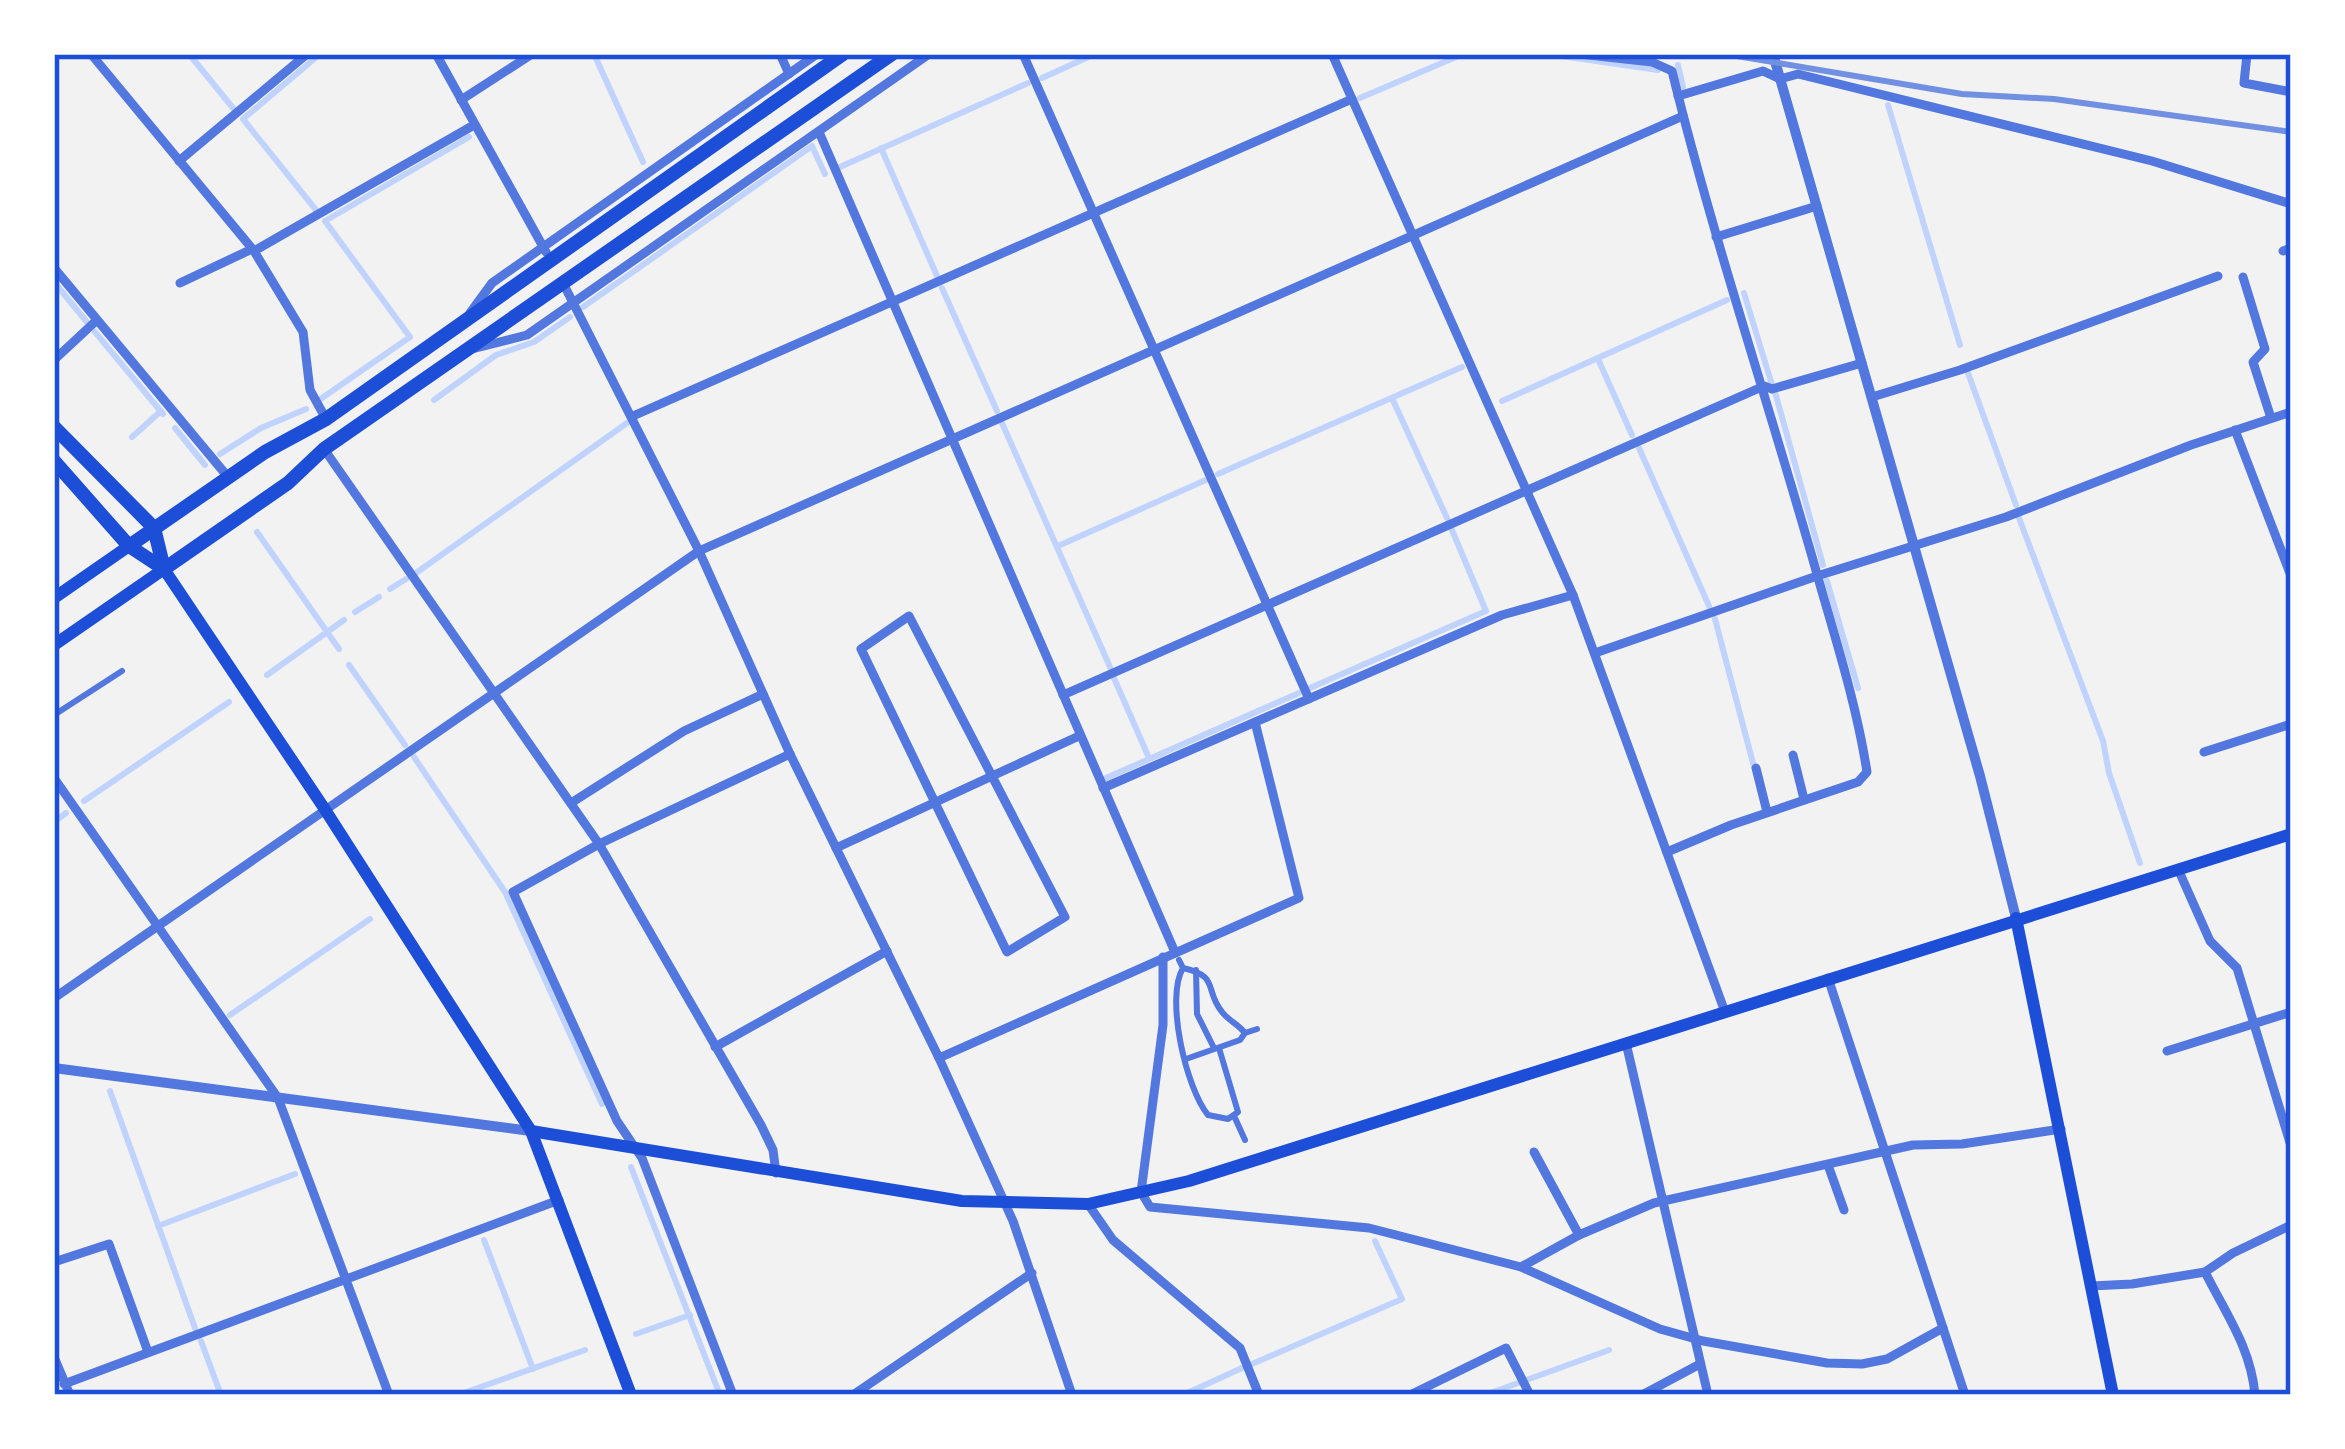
<svg xmlns="http://www.w3.org/2000/svg" width="2345" height="1449" viewBox="0 0 2345 1449" font-family="Rubik,sans-serif">
<rect width="100%" height="100%" fill="#f2f2f2"/>
<g fill="none" stroke-linecap="round" stroke-linejoin="round">
<!-- stream -->
<g stroke="#bfd3fe" stroke-width="6">
<polyline points="189,54 233,108"/>
<polyline points="594,54 643,162"/>
<polyline points="1548,54 1658,70"/>
<polyline points="1678,65 1683,87"/>
<polyline points="1042,78 1095,54"/>
<polyline points="1360,98 1463,54"/>
<polyline points="1888,105 1960,345"/>
<polyline points="881,148 937,276"/>
<polyline points="840,167 1028,83"/>
<polyline points="316,210 243,119 320,54"/>
<polyline points="54,282 86,321"/>
<polyline points="942,288 997,411"/>
<polyline points="1744,293 1772,385"/>
<polyline points="583,307 812,146 825,174"/>
<polyline points="95,332 163,414"/>
<polyline points="1598,359 1632,435"/>
<polyline points="1968,373 2016,505"/>
<polyline points="1775,392 1823,565"/>
<polyline points="322,398 410,337 325,221 469,137"/>
<polyline points="1392,398 1447,518"/>
<polyline points="434,400 496,355 534,342 570,317"/>
<polyline points="1502,401 1727,300"/>
<polyline points="1002,423 1110,667"/>
<polyline points="175,428 205,465"/>
<polyline points="132,437 161,411"/>
<polyline points="1639,448 1709,606"/>
<polyline points="220,454 261,428 306,409"/>
<polyline points="1218,474 1462,367"/>
<polyline points="2019,518 2103,741 2109,773 2140,863"/>
<polyline points="257,532 339,649"/>
<polyline points="1058,546 1208,479"/>
<polyline points="416,573 627,423"/>
<polyline points="1827,581 1858,688"/>
<polyline points="390,589 406,579"/>
<polyline points="355,612 379,597"/>
<polyline points="1715,619 1754,767"/>
<polyline points="349,665 405,745"/>
<polyline points="267,675 344,620"/>
<polyline points="1114,678 1149,758"/>
<polyline points="1310,688 1486,611 1452,530"/>
<polyline points="414,757 505,892 602,1104"/>
<polyline points="1106,778 1299,693"/>
<polyline points="84,801 229,702"/>
<polyline points="54,822 66,813"/>
<polyline points="230,1015 370,919"/>
<polyline points="110,1091 195,1328"/>
<polyline points="631,1167 720,1395"/>
<polyline points="158,1226 295,1174"/>
<polyline points="484,1240 533,1369"/>
<polyline points="636,1334 690,1315"/>
<polyline points="201,1341 221,1395"/>
<polyline points="1252,1364 1402,1299 1375,1241"/>
<polyline points="458,1395 585,1350"/>
<polyline points="1183,1395 1242,1368"/>
<polyline points="1485,1395 1609,1350"/>
</g>
<!-- pedestrian -->
<g stroke="#5277de" stroke-width="6">
<polyline points="54,715 122,671"/>
<path d="M1179,960L1183,968C1220,976 1204,990 1222,1012C1229,1021 1238,1024 1245,1033"/>
<path d="M1183,968C1165,998 1186,1088 1208,1115L1228,1119L1238,1112L1219,1048"/>
<polyline points="1196,970 1197,1014 1214,1048"/>
<polyline points="1186,1059 1240,1040 1245,1033 1257,1029"/>
<polyline points="1235,1118 1245,1140"/>
</g>
<!-- minor -->
<g stroke="#5277de" stroke-width="9">
<polyline points="91,54 254,251 303,332 310,390 326,419"/>
<polyline points="436,54 546,252"/>
<polyline points="780,54 789,74"/>
<polyline points="1023,54 1309,699"/>
<polyline points="1332,54 1573,595 1725,1012"/>
<path d="M1580,54L1652,62L1672,71C1713,238 1768,401 1815,567C1834,635 1856,701 1867,772L1858,782L1731,825L1667,852"/>
<polyline points="2247,54 2244,83 2291,92"/>
<polyline points="1678,96 1763,71 1780,79 1798,74 2152,161 2291,204"/>
<polyline points="461,100 532,54"/>
<polyline points="819,132 1174,950"/>
<polyline points="179,161 307,54"/>
<polyline points="1716,237 1817,206"/>
<polyline points="254,251 474,125"/>
<polyline points="2283,251 2291,248"/>
<polyline points="54,268 228,477"/>
<polyline points="2243,277 2265,349 2253,362 2271,418"/>
<polyline points="180,283 252,249"/>
<polyline points="563,283 699,551 790,754 939,1058 1013,1221 1072,1395"/>
<polyline points="470,313 492,283 817,54"/>
<polyline points="472,349 527,335 929,54"/>
<polyline points="54,360 97,320"/>
<polyline points="1872,397 1960,370 2218,276"/>
<polyline points="633,416 1352,99"/>
<polyline points="2235,430 2291,576"/>
<polyline points="324,449 599,844 761,1125 773,1150 776,1173"/>
<polygon points="909,616 1065,917 1007,952 861,649"/>
<polyline points="1595,653 1817,576 2006,517 2191,445 2291,412"/>
<polyline points="1063,695 1764,386 1772,389 1862,363"/>
<polyline points="2204,752 2291,724"/>
<polyline points="1793,755 1804,799"/>
<polyline points="1756,768 1767,812"/>
<polyline points="54,778 278,1098 389,1395"/>
<polyline points="1103,788 1502,615 1573,595"/>
<polyline points="571,803 684,731 763,694"/>
<polyline points="836,848 1079,736"/>
<polyline points="2178,869 2210,941 2237,968 2291,1146"/>
<polyline points="1163,957 1163,1025 1141,1192 1150,1207 1369,1228 1521,1267 1660,1329 1703,1341 1827,1363 1862,1364 1887,1359 1943,1328"/>
<polyline points="1828,978 1965,1395"/>
<polyline points="54,998 699,551 1683,116"/>
<polyline points="1626,1043 1708,1395"/>
<polyline points="715,1047 887,951"/>
<polyline points="2167,1051 2291,1012"/>
<polyline points="939,1058 1299,898 1255,722"/>
<polyline points="1534,1152 1579,1235"/>
<polyline points="1828,1165 1844,1210"/>
<polyline points="1088,1204 1113,1240 1240,1348 1259,1395"/>
<polyline points="54,1262 109,1244 148,1352"/>
<polyline points="1521,1267 1579,1235 1654,1203 1913,1145 1962,1144 2061,1129"/>
<path d="M2205,1272C2226,1314 2251,1348 2255,1395"/>
<polyline points="2091,1286 2132,1284 2205,1272 2233,1253 2291,1225"/>
<polyline points="54,1357 70,1395"/>
<polyline points="64,1384 559,1200"/>
<polyline points="733,1395 642,1158 617,1121 513,892 599,844 790,754"/>
<polyline points="853,1395 1032,1273"/>
<polyline points="1410,1395 1506,1348 1530,1395"/>
<polyline points="1642,1395 1700,1364"/>
</g>
<!-- tertiary -->
<g stroke="#5277de" stroke-width="10">
<polyline points="1773,54 1980,776 2016,918"/>
<polyline points="54,1068 531,1131"/>
</g>
<!-- secondary -->
<g stroke="#1d4ed8" stroke-width="12">
<polyline points="54,598 129,546"/>
<polyline points="54,645 164,569 324,808 531,1131 631,1395"/>
<polyline points="2016,918 2113,1395"/>
<polyline points="531,1131 962,1201 1088,1204 1189,1181 2291,834"/>
</g>
<!-- trunk -->
<g stroke="#1d4ed8" stroke-width="14">
<polyline points="54,427 154,528 164,569"/>
<polyline points="54,461 129,546 164,569"/>
<polyline points="129,546 265,452 326,419 843,54"/>
<polyline points="164,569 288,483 324,449 892,54"/>
</g>
<!-- rail -->
<polyline stroke="#7290e2" stroke-width="6" points="1725,54 1962,94 2054,99 2291,132"/>
</g>
<!-- border -->
<rect width="2345" height="1449" fill="none" stroke="#ffffff" stroke-width="114"/>
<rect x="57" y="57" width="2231" height="1335" fill="none" stroke="#1d4ed8" stroke-width="4.5"/>
</svg>
